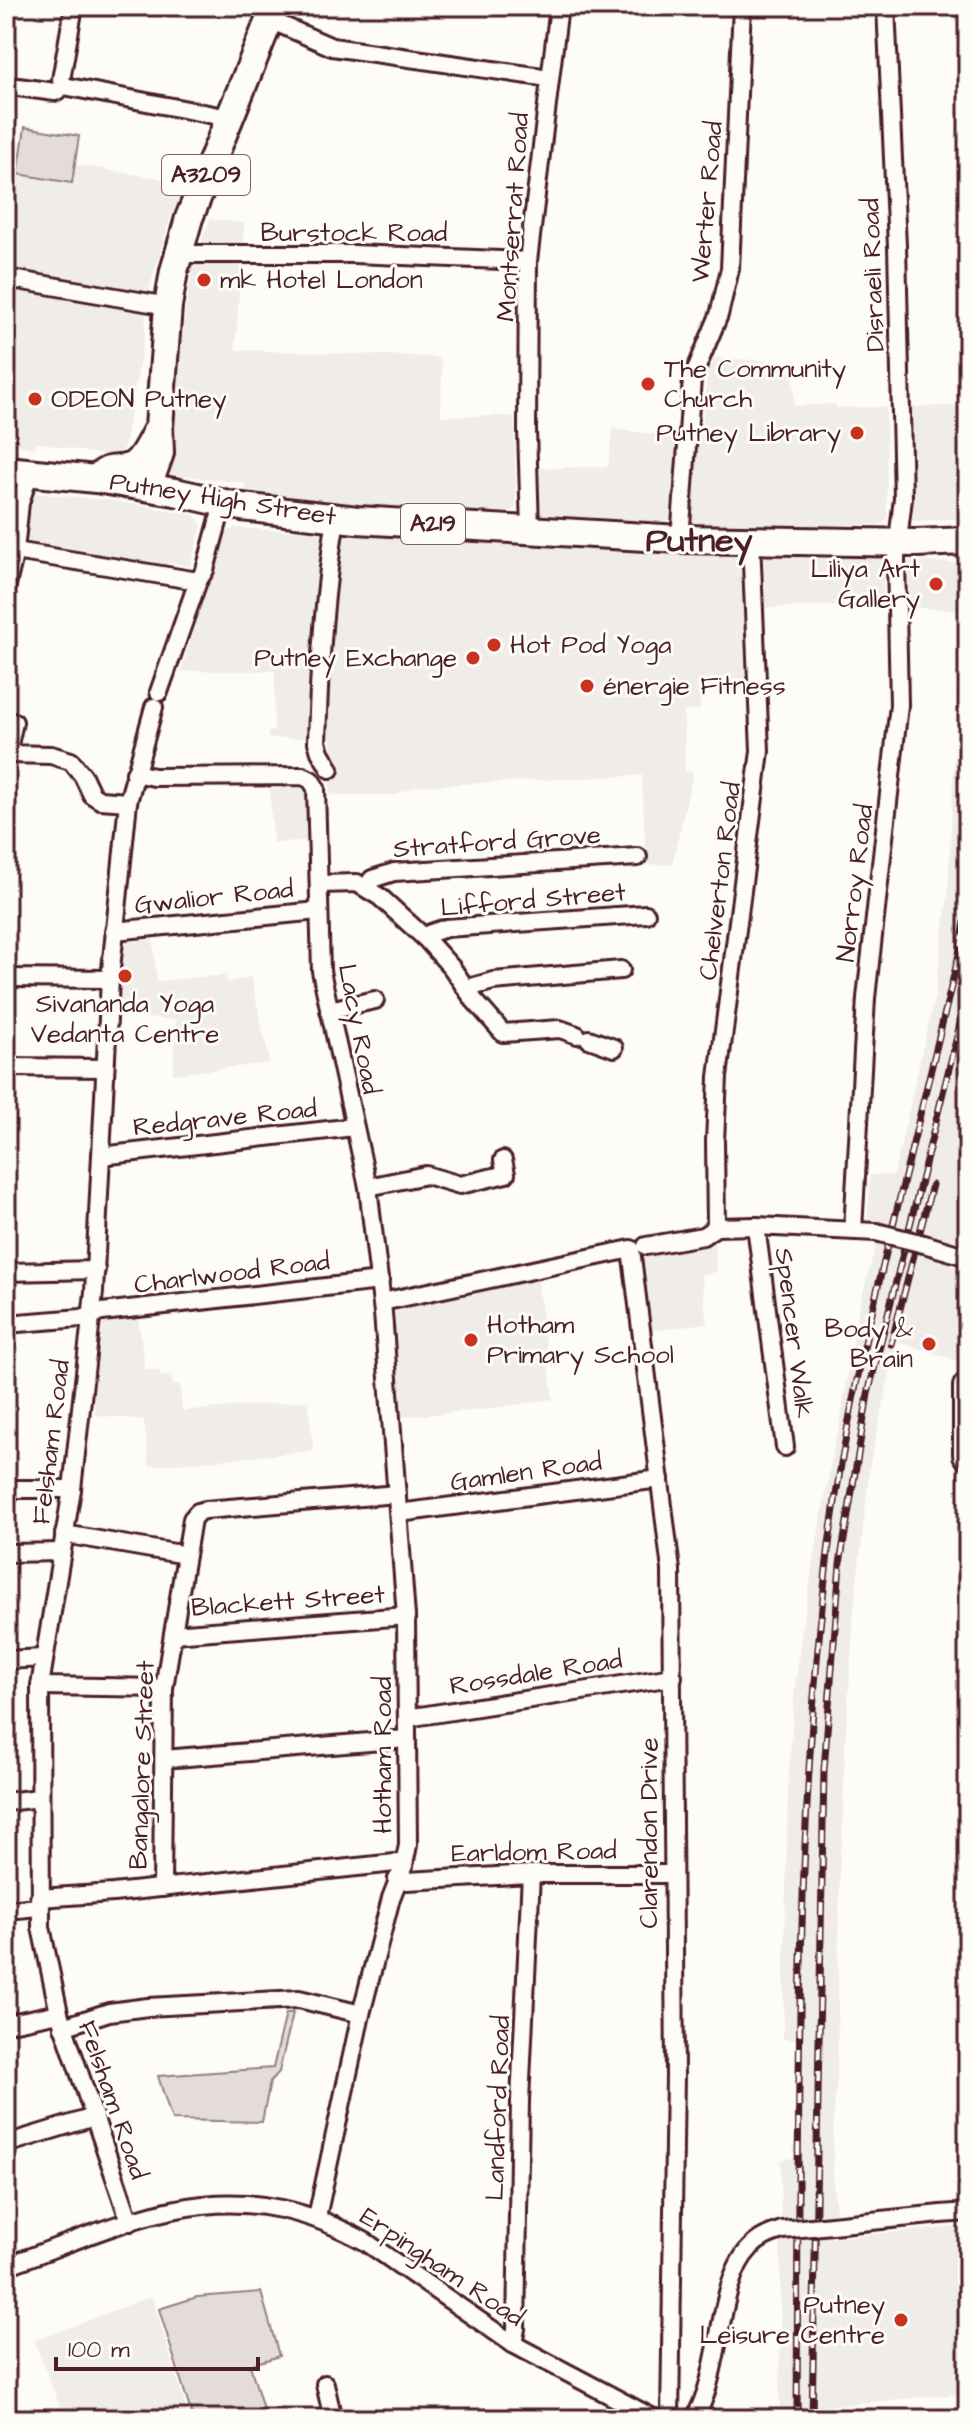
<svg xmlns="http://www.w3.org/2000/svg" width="974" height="2425" viewBox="0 0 974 2425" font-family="'Architects Daughter',sans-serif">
<rect width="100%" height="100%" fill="#fdfcf7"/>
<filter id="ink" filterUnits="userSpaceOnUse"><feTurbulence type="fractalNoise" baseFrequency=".0125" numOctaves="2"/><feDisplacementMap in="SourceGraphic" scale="16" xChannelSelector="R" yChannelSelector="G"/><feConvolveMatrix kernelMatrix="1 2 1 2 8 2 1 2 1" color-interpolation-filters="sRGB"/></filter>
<g filter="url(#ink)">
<!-- built -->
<g fill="#f0ece8">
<polygon points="968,128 968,518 913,521 911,407 964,406 963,129"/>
<polygon points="75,165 153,177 184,185 177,206 171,215 147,296 145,333 124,448 113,457 36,442 35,448 6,442 6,173 71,183"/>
<polygon points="210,219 244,223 235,350 439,357 439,362 442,362 441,416 514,416 516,508 508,512 353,505 245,490 245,483 170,474 180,350 192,267"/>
<polygon points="713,358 793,362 794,406 836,404 836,408 886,407 887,519 881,524 783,527 692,524 695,438 701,438 707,374"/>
<polygon points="613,429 676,437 670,519 666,522 536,515 540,468 608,467"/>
<polygon points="34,493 110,500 194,515 202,525 190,566 168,562 167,567 119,559 119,557 31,547 26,536"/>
<polygon points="235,528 738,554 741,558 745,680 700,682 700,710 684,711 685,772 693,773 672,864 646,865 642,775 418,786 394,795 330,795 331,738 268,738 268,732 274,730 275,671 181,671 224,533"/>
<polygon points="768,554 884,558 883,600 837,600 837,605 766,608 764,556"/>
<polygon points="912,561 968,564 968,1294 962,1322 958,1321 955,1331 964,1334 958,1361 897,1341 870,1464 854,1610 845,1746 842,1847 840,1848 837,2077 833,2121 833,2181 836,2213 831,2238 968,2226 968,2393 829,2406 828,2419 780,2419 781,2160 794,2158 796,2040 783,2039 788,1788 794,1699 802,1627 836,1435 838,1435 859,1307 882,1223 868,1219 870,1175 894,1175 935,995 948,896 961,611 910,607 908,563"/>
<polygon points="304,788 306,791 307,841 273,843 270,789"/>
<polygon points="153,940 157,981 226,975 227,983 251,977 270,1063 173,1074 176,1020 118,1016 123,946 126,942"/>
<polygon points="715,1244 716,1272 701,1275 707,1323 649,1331 641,1264 650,1253"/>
<polygon points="537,1276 553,1399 489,1409 402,1417 394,1316 396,1310"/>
<polygon points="138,1317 145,1370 159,1370 161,1376 171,1375 173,1385 180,1385 182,1411 308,1401 314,1451 149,1466 144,1420 95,1415 94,1396 103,1322"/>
<polygon points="152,2296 189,2419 65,2419 34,2341"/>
</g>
<!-- green -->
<g fill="#e3dcda" stroke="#967e82" stroke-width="2">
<polygon points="25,127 79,136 72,183 18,174"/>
<polygon points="286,2013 293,2013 279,2072 270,2082 262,2122 172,2120 158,2076 273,2068"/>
<polygon points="261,2292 279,2356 250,2365 266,2419 193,2419 159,2309 197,2297"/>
</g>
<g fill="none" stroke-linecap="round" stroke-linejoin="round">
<!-- minor casing -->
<g stroke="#4a1f2b" stroke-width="22">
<g id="minor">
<polyline points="270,20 332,47 549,78"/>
<polyline points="64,86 61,80 74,6"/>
<polyline points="18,87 55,92 64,86 229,118"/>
<polyline points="179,254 354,254 528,261"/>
<polyline points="6,278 168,306"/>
<polyline points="530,529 527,430 528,261 559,6"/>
<polyline points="680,539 692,379 719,315 730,269 742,6"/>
<polyline points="15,551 198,581"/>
<polyline points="6,589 15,551 20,503 30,471"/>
<polyline points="159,692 198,581 205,570 223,504"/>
<polyline points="14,722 7,754 51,755 71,761 83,776 92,795 100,800 128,802"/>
<path d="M330,769L320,752L317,742C319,666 324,593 336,518"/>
<polyline points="135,773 154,777 303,776 311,780 316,788 321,971 368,1187 383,1313 406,1616 408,1845 404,1865 391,1898 361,2014 317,2217"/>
<polyline points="319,884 357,883 380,897 425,938 452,968 474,1000 503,1033 560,1029 577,1035"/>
<polyline points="367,888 372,879 394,872 638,857"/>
<polyline points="114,931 318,911"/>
<polyline points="425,938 431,933 446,928 646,914"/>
<polyline points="6,978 110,979"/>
<polyline points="468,988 493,981 621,970"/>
<polyline points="329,1010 375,1000"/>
<polyline points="589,1039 614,1048"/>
<polyline points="6,1067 104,1068"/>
<polyline points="101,1156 354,1127"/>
<polyline points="368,1187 426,1175 460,1185 506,1174 503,1160"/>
<polyline points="756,1226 785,1447"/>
<polyline points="716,1227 715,1141 718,1077 760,751 751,540"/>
<polyline points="853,1230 866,998 899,705 896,558 903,498 897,246 886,6"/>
<polyline points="924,1244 968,1257"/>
<polyline points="646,1246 703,1236 716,1227 756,1226 876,1232"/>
<polyline points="6,1272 96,1270"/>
<polyline points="382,1302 631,1249 671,1570 675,2075 670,2419"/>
<polyline points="6,1324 81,1318 102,1312 380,1281"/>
<polyline points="6,1489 72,1489"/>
<polyline points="399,1513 660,1479"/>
<polyline points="64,1534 186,1555"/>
<polyline points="6,1553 61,1552"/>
<polyline points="173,1634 406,1616"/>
<polyline points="6,1660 43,1658"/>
<polyline points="40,1686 164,1688"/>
<polyline points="407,1718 673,1677"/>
<polyline points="164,1759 406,1739"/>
<polyline points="6,1802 39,1798"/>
<polyline points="397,1879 407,1881 531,1874 673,1874"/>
<polyline points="162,1888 164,1688 192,1519 198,1512 205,1510 397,1494"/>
<polyline points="39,1898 113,1893 395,1863 404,1865"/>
<polyline points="6,1910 39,1907"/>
<polyline points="6,2024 59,2013"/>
<polyline points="63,2027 109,2012 148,2007 299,1999 361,2014"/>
<polyline points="6,2144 94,2117"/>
<polyline points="941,2214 968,2212"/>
<polyline points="130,2222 59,2013 41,1927 40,1686 72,1489 94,1292 110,979 128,802 154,707"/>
<path d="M6,2266C139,2218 229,2166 366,2242L513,2344L655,2419"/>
<polyline points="513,2344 516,2329 520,2101 531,1874"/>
<polyline points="325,2384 333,2419"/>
<path d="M694,2419C723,2372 716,2282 750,2248C759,2238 770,2234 782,2230"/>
</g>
</g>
<!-- primary casing -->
<g stroke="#4a1f2b" stroke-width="32">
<g id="primary">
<polyline points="6,470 96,479 175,492 242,507 357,520 680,539 916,543 968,541"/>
<path d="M99,476C112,465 115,472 129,467C142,463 150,442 157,430"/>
<polyline points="148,487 160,453 159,427 168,306 174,271 189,218 275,6"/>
</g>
</g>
<!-- trunk casing -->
<g stroke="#4a1f2b" stroke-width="34">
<polyline id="trunk" points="968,1387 968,1454"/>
</g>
<!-- minor -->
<use href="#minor" stroke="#fdfcf7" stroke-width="16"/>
<!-- primary -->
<use href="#primary" stroke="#fdfcf7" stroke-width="26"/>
<!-- trunk -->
<use href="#trunk" stroke="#fdfcf7" stroke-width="28"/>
<!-- rail casing -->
<g stroke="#4a1f2b" stroke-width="7">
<g id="rail">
<polyline points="891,1344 932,1185"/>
<path d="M797,2419C799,2136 794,1851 826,1570C840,1443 869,1320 900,1197C920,1115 940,1033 960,950L968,905"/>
<polyline points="812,2419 824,1770 840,1564 868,1394 968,992"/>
</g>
</g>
<!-- rail -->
<use href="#rail" stroke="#fdfcf7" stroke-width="4" stroke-dasharray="12" stroke-linecap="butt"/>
<!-- minor-bridge casing -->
<g stroke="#4a1f2b" stroke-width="22" stroke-linecap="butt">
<g id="minor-bridge">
<polyline points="876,1232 924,1244"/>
<polyline points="782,2230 941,2214"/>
</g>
</g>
<!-- minor-bridge -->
<use href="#minor-bridge" stroke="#fdfcf7" stroke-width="16"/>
</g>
</g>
<!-- markers -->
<g fill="#c8321e" stroke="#fdfcf7" stroke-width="3">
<circle cx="204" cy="280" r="8"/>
<circle cx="648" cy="384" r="8"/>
<circle cx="35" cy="399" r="8"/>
<circle cx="857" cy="433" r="8"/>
<circle cx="936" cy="584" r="8"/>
<circle cx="494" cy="645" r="8"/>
<circle cx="473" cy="658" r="8"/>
<circle cx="587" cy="686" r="8"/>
<circle cx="125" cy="976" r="8"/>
<circle cx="471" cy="1340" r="8"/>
<circle cx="929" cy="1344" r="8"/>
<circle cx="901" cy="2320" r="8"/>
</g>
<g text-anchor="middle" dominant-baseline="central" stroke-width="6" stroke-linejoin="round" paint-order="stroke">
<!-- shield labels -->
<g fill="#fdfcf7" stroke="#806168" stroke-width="2">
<rect x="162" y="155" width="88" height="40" rx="6"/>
<rect x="401" y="504" width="64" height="40" rx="6"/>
</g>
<g font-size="24" font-weight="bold" fill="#4a1f2b">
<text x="206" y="175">A3209</text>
<text x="433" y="524">A219</text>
</g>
<!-- street labels -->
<g font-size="26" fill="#4a1f2b" stroke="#fdfcf7">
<text transform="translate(707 202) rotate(-85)">Werter Road</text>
<text transform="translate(513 217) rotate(-86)">Montserrat Road</text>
<text x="354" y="233">Burstock Road</text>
<text transform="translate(873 275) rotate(-92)">Disraeli Road</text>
<text transform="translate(223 499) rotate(9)">Putney High Street</text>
<text transform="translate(497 842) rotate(-4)">Stratford Grove</text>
<text transform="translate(720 881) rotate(-83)">Chelverton Road</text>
<text transform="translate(855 883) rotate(-83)">Norroy Road</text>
<text transform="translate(214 897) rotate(-6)">Gwalior Road</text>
<text transform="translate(533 900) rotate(-5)">Lifford Street</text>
<text transform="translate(359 1029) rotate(79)">Lacy Road</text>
<text transform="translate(225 1118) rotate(-6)">Redgrave Road</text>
<text transform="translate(232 1273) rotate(-7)">Charlwood Road</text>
<text transform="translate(794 1333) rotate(83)">Spencer Walk</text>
<text transform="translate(51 1442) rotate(-83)">Felsham Road</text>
<text transform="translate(526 1472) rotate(-8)">Gamlen Road</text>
<text transform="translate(288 1601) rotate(-4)">Blackett Street</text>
<text transform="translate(536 1673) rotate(-9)">Rossdale Road</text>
<text transform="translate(383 1755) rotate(-90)">Hotham Road</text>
<text transform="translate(142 1765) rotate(-88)">Bangalore Street</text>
<text transform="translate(649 1833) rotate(-90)">Clarendon Drive</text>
<text transform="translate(534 1852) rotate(-1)">Earldom Road</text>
<text transform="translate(113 2100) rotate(71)">Felsham Road</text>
<text transform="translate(498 2108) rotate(-88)">Landford Road</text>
<text transform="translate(442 2267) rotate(34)">Erpingham Road</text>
</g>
<!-- poi labels -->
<g font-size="26" fill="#4a1f2b" stroke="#fdfcf7" text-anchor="start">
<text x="220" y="280">mk Hotel London</text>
<text x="664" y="369">The Community<tspan x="664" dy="30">Church</tspan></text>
<text x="51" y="399">ODEON Putney</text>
<text x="841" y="433" text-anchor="end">Putney Library</text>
<text x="920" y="569" text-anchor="end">Liliya Art<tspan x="920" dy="30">Gallery</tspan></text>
<text x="510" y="645">Hot Pod Yoga</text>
<text x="457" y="658" text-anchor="end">Putney Exchange</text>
<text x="603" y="686">énergie Fitness</text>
<text x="125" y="1004" text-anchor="middle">Sivananda Yoga<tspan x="125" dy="30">Vedanta Centre</tspan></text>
<text x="487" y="1325">Hotham<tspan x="487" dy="30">Primary School</tspan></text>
<text x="913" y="1329" text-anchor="end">Body &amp;<tspan x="913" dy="30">Brain</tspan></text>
<text x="885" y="2305" text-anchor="end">Putney<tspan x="885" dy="30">Leisure Centre</tspan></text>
</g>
<!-- district labels -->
<g font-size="34" font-weight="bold" fill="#4a1f2b" stroke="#fdfcf7">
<text x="699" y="541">Putney</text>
</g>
</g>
<!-- margin -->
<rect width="974" height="2425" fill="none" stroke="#fdfcf7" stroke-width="32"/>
<rect x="16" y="16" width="942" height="2393" fill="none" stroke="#4a1f2b" stroke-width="3" filter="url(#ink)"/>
<!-- scale -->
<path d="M56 2357v12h202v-12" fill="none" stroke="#4a1f2b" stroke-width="4"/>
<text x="68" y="2357" font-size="24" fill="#4a1f2b" stroke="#fdfcf7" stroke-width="6" paint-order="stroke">100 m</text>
</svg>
